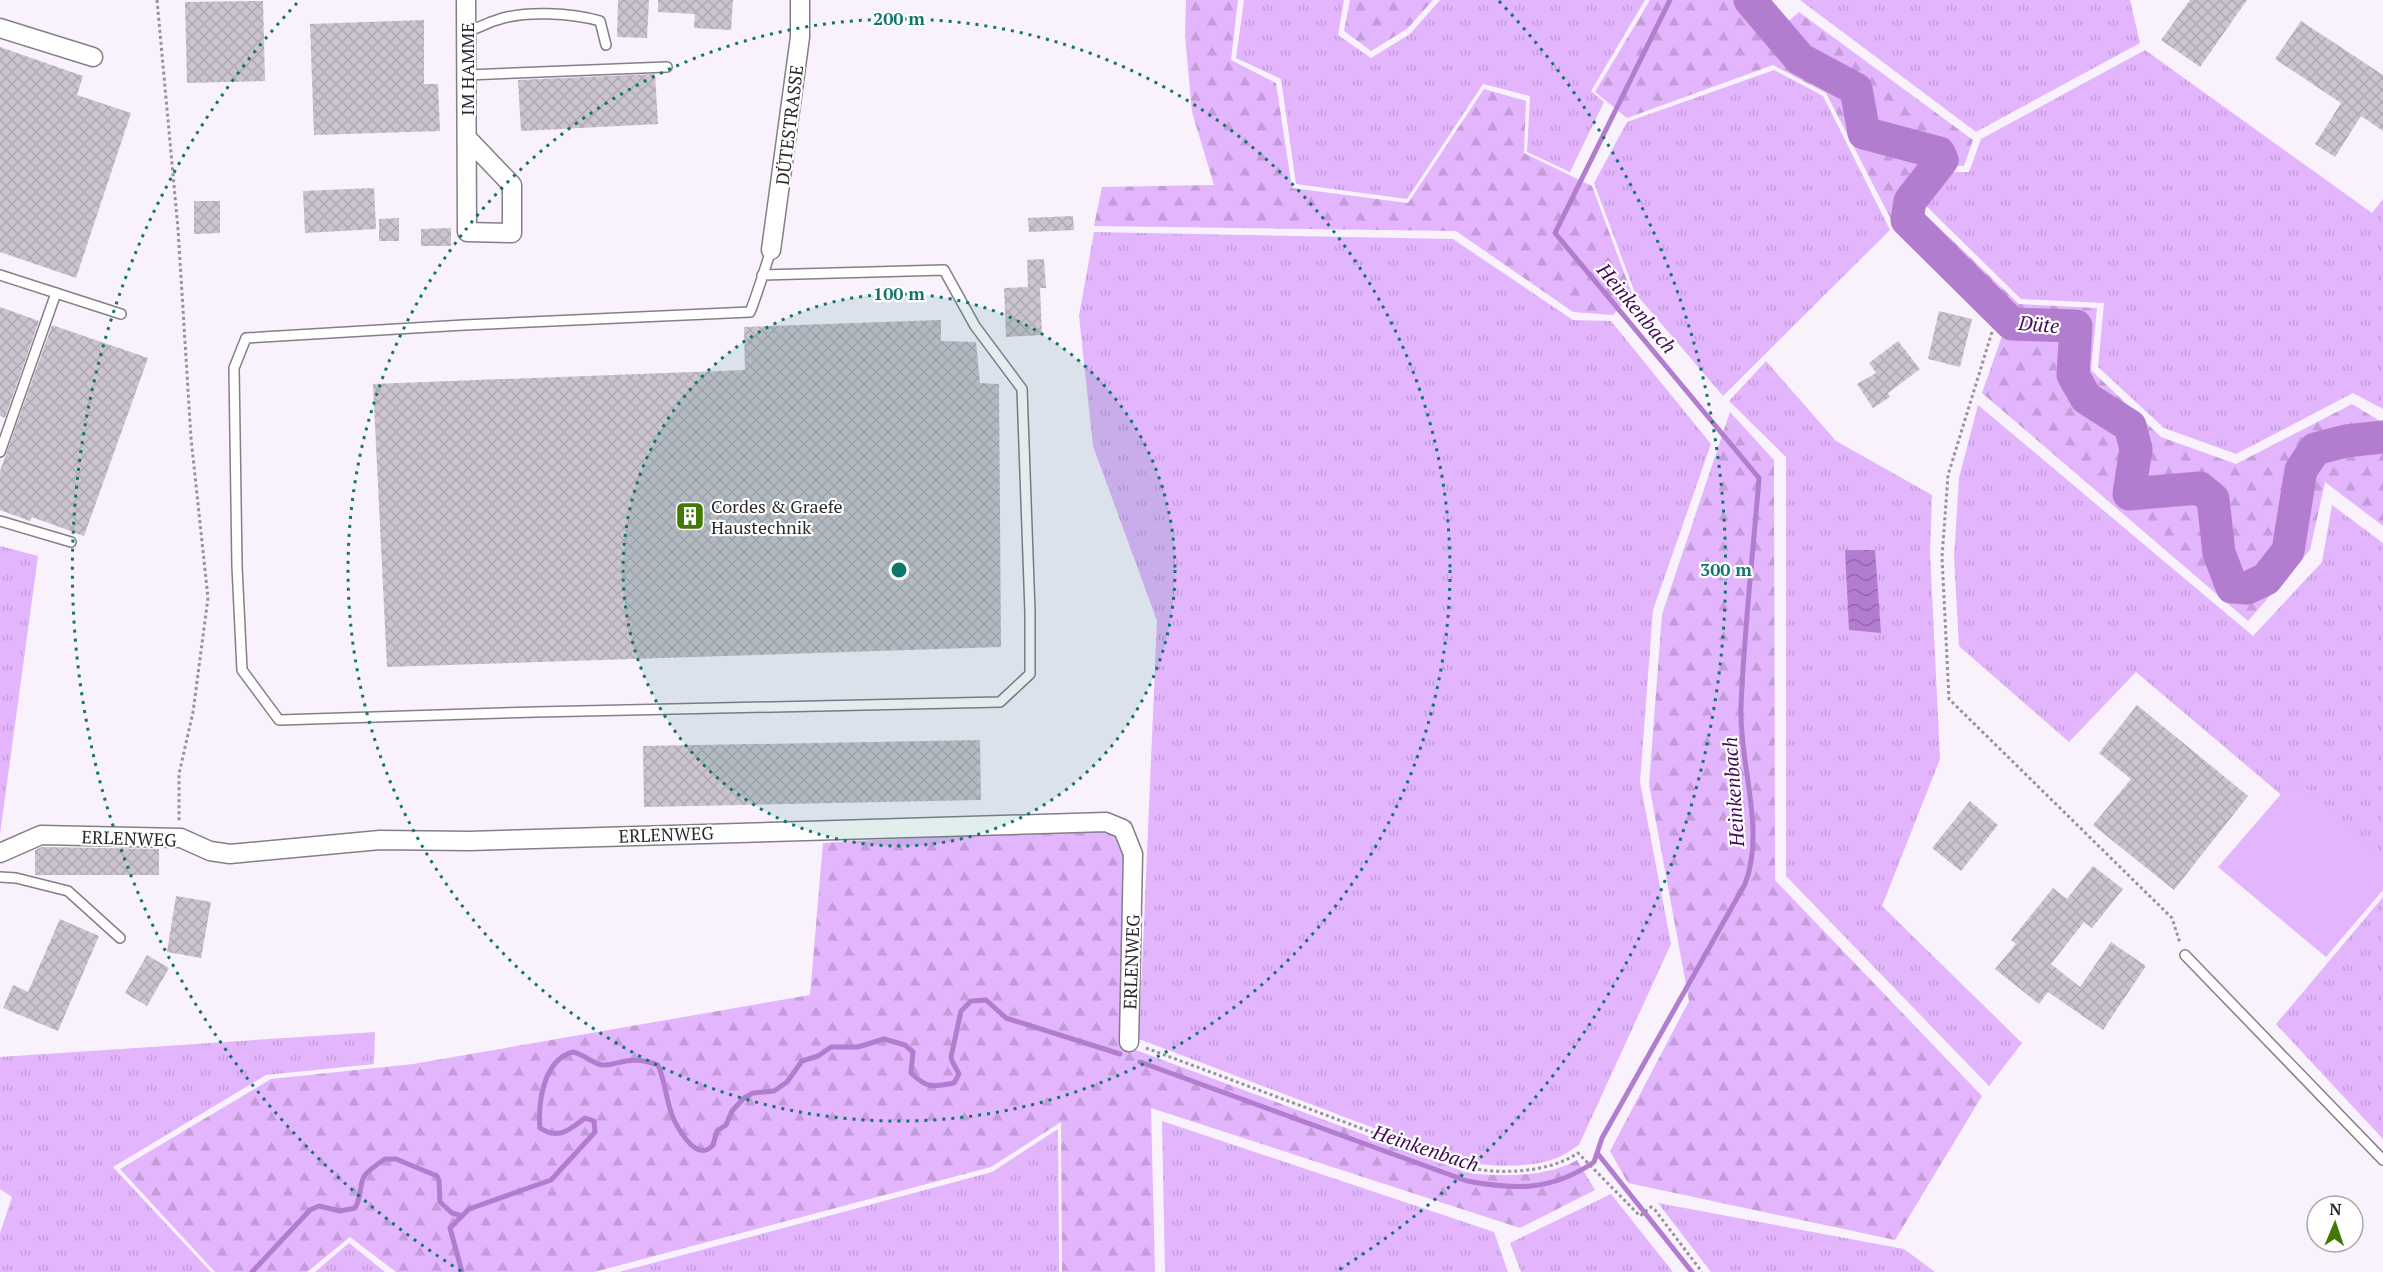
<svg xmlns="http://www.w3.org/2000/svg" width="2383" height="1272" viewBox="0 0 2383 1272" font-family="'PT Serif',serif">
<defs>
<pattern id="grass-tufts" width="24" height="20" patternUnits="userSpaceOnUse" patternTransform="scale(1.5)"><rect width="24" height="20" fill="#e3b5fc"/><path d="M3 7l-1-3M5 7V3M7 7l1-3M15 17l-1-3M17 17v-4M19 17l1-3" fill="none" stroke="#c39cd8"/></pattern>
<pattern id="forest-firs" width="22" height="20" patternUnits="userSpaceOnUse" patternTransform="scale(1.5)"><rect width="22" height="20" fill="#e3b5fc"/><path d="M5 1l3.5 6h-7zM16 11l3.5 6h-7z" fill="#c39cd8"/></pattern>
<pattern id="water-waves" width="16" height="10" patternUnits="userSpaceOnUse" patternTransform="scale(1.5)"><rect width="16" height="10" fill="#b37dcf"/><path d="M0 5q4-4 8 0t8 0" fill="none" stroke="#9266a8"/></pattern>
<pattern id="building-cross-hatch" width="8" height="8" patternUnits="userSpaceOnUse" patternTransform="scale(1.5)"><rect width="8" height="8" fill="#cbc4cf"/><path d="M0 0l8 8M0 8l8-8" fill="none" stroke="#aea8b2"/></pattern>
</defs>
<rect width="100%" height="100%" fill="#f9f2fd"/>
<!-- grass -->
<g fill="url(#grass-tufts)">
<polygon points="1244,0 1344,0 1338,35 1371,58 1410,34 1440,0 1645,0 1591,91 1604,102 1570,172 1527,152 1530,96 1483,84 1407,199 1296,184 1281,79 1236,58"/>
<polygon points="1800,0 2130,0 2140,43 1976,132"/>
<polygon points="2145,50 2372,213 2383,199 2383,409 2353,393 2236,454 2164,428 2098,367 2104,303 2021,299 1922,202 1946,172 1969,172 1981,139"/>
<polygon points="1774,70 1823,96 1890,230 1723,396 1635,293 1594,183 1627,122"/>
<path d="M1094,232L1453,239L1573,320L1611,321L1711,444L1653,610L1640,782L1671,944L1579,1145C1572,1149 1566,1154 1559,1157C1532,1169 1488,1167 1461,1161L1139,1039L1157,621L1093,446L1079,316Z"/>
<polygon points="1766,361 1836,441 1932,495 1930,552 1940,759 1882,906 2022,1043 1989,1086 1786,876 1786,457 1729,401"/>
<polygon points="1978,405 2253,636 2322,562 2332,505 2383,543 2383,881 2136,672 2069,742 1959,646 1954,558 1959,478"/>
<polygon points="0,546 38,556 0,834"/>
<polygon points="2383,897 2383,1139 2276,1024"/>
<polygon points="375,1032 374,1064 266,1075 113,1167 211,1272 0,1272 0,1233 12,1197 0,1189 0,1057"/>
<polygon points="1162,1121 1494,1232 1508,1272 1165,1272"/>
<polygon points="1058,1129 1059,1272 619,1272 992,1172"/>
<polygon points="1611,1194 1673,1272 1521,1272 1510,1243"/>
<polygon points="1658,1203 1904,1249 1935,1272 1711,1272"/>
<polygon points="349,1243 385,1272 315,1272"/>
</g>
<!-- forest -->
<g fill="url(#forest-firs)">
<polygon points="1186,0 1238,0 1231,60 1276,83 1292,188 1408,203 1484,89 1526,101 1524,153 1592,186 1632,294 1613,315 1573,312 1456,231 1094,226 1102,187 1214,185 1192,112 1185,35"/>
<polygon points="1350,0 1433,0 1407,29 1371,51 1344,31"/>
<polygon points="1650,0 1734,0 1765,41 1799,12 1973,140 1964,166 1925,166 1904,194 2019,304 2097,308 2091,370 2161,437 2236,464 2352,404 2383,423 2383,526 2325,482 2310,550 2248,621 1982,393 2002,336 1897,231 1826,93 1773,65 1627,118 1595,92"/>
<polygon points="1730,412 1774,460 1775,880 1982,1096 1895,1240 1628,1183 1610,1151 1689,1001 1649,784 1662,614"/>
<path d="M1105,827L1120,838L1125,856L1122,1045L1465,1172C1497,1178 1548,1177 1577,1160L1595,1190L1520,1228L1151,1108L1155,1272H1062L1061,1122L991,1167L594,1272H396L350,1237L307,1272H215L120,1169L271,1079L413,1064L810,995L823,843Z"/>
</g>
<!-- park -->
<polygon fill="#e3b5fc" points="2295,778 2383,855 2383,890 2326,957 2218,867"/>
<!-- water -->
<polygon fill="url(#water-waves)" points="1845,550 1875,550 1881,633 1849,630"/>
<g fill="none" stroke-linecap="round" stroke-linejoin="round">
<!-- stream -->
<g stroke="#b37dcf" stroke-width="5">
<path d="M1140,1062L1467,1181C1515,1190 1552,1191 1594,1162L1602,1138L1745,884C1766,830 1739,764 1741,707C1744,631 1753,554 1759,478L1555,233L1670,0"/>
<polyline points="1598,1154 1692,1272"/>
<path d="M252,1272L310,1210L319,1206L340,1211L355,1208C362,1197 359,1183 365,1175C370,1169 379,1163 385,1159H396L437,1176L439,1181L440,1202L452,1213L462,1216L469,1209L551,1180L595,1132L594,1121L585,1118C569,1130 559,1140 540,1128C538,1103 543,1060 573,1052C583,1054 592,1063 602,1065C611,1066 618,1062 626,1061C636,1059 648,1061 658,1065C666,1083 666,1103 674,1120C680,1132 698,1163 713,1145L717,1131L726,1125L732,1111L744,1098L753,1093L774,1091L787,1082L802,1061L818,1056L831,1047H858L884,1039L905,1045L913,1052L911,1073C928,1089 932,1087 954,1083L959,1074L952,1061L951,1057L961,1011L971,1001L986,1000L1006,1018L1120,1054"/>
<polyline points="462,1272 450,1228 462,1216"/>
</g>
<!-- river -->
<polyline stroke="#b37dcf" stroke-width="33" points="1750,0 1800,59 1856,89 1864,133 1939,153 1942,160 1910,201 1907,220 2012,324 2076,326 2073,375 2086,398 2130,426 2136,449 2129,494 2200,488 2213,499 2219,553 2232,587 2247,588 2266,579 2288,551 2301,470 2315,449 2346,441 2383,437"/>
</g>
<!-- building -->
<g fill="url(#building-cross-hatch)">
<polygon points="618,0 649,0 647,38 617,37"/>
<polygon points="658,0 733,0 731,30 694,28 695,14 658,12"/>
<polygon points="2190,0 2247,0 2200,67 2161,40"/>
<polygon points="263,1 265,81 187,83 185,2"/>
<polygon points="424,20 424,84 438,84 440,131 314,135 310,24"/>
<polygon points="2301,21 2383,75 2383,131 2361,116 2335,157 2315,144 2341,103 2275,59"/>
<polygon points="0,47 83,76 77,95 131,113 76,278 0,252"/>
<polygon points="655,74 658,124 521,131 518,80"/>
<polygon points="374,188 376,229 305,233 303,191"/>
<polygon points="194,201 220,201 220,233 194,234"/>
<polygon points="1073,216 1074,230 1029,232 1028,218"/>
<polygon points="399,218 399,241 379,241 379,219"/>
<polygon points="451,228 451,246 421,246 421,229"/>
<polygon points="1044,259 1046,288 1040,288 1042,335 1006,337 1004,288 1028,287 1027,260"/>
<polygon points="0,307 39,321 5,418 0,416"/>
<polygon points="1939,311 1972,319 1960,367 1928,359"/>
<polygon points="941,320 941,341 976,342 980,383 999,384 1001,647 387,667 373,384 745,370 744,327"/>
<polygon points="52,325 148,358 84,536 32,517 30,521 0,510 0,471"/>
<polygon points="1898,341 1920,369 1888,393 1890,397 1873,408 1857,384 1876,373 1869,363"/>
<polygon points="2137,705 2248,796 2174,890 2093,825 2131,779 2099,753"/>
<polygon points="980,740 981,800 644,807 643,746"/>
<polygon points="1970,801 1998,825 1961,871 1932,848"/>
<polygon points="42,847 159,849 159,875 35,875 35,850"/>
<polygon points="2093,866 2123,889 2092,928 2084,922 2051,964 2080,987 2111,942 2146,966 2103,1030 2048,992 2039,1004 1995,969 2016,944 2011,940 2053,888 2067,899"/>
<polygon points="176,896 211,902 201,958 167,952"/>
<polygon points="60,919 99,936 58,1031 3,1008 13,985 28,992"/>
<polygon points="147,955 169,968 147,1006 125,993"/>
</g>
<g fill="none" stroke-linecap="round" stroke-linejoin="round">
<!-- service casing -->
<g stroke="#857e88" stroke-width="12">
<g id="service">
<path d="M467,31C478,29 486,23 497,20C525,10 572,13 600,21L606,45"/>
<polyline points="467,75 667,67"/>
<polyline points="0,275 121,314"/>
<path d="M762,275L944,270L975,326L1022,389L1030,612V674L1000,702L536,712L279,720L242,670L237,566L234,368L246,338L464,325L750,312C758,292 764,271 771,250"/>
<polyline points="0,452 56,293"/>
<polyline points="0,521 71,542"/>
<polyline points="0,877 16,878 68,891 120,938"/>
<polyline points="2185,955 2383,1160"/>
</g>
</g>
<!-- minor casing -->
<g stroke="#857e88" stroke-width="21">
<g id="minor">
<polyline points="466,0 467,232 512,233 512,185 467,138"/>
<polyline points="0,28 93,57"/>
<polyline points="771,250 800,37 800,0"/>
<polyline points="0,853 41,835 181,838 210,851 230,854 380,840 469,841 1106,822 1123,829 1133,854 1129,1042"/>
</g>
</g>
<!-- path -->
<g stroke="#98939b" stroke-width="3" stroke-dasharray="3 3" stroke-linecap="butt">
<polyline points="157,0 178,229 191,438 208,598 193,712 179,774 179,821"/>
<polyline points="1992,332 1948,475 1942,557 1949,699 2172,918 2180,943"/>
<path d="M1146,1048L1465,1167C1500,1175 1548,1173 1578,1153L1640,1216L1651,1207L1655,1210L1702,1272"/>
</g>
<!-- service -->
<use href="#service" stroke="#fff" stroke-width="9"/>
<!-- minor -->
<use href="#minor" stroke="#fff" stroke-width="18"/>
</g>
<!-- distance rings -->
<circle cx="899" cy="570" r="276" fill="#0f766e" fill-opacity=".12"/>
<g fill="none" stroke="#0f766e" stroke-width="3" stroke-dasharray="3 6">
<circle cx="899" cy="570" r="276"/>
<circle cx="899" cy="570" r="551"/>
<path d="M461 1271A827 827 0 0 1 299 1M1499 1A827 827 0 0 1 1337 1271"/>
</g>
<!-- icons -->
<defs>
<g id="building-square" transform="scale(1.5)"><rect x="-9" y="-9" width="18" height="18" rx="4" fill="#437805" stroke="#fff"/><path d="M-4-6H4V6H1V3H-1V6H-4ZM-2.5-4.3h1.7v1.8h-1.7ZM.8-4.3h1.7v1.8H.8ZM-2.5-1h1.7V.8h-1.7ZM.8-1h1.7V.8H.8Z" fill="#fff"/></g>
</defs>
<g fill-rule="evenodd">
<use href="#building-square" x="690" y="516"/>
</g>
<g text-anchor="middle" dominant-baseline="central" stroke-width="4.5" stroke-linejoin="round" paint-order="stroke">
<!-- street labels -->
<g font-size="18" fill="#2a282c" stroke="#fff">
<text transform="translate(467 69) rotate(-90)">IM HAMME</text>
<text transform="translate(789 125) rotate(-83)">DÜTESTRASSE</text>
<text transform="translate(666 834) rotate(-2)">ERLENWEG</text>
<text transform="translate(129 838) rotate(2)">ERLENWEG</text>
<text transform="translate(1131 962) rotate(-88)">ERLENWEG</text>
</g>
<!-- poi labels -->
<g font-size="18" fill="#2a282c" stroke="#fff" text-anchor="start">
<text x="711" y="506">Cordes &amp; Graefe<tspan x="711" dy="21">Haustechnik</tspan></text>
</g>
<!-- water labels -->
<g font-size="20" font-style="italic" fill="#400a56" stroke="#fff">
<text transform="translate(1637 308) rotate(50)">Heinkenbach</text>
<text transform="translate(2039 324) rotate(5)">Düte</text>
<text transform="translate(1733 792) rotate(-94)">Heinkenbach</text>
<text transform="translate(1426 1148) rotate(18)">Heinkenbach</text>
</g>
</g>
<circle cx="899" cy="570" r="9" fill="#0f766e" stroke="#fff" stroke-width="3"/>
<g font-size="18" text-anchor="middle" font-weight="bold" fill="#0f766e" stroke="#fff" stroke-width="4.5" stroke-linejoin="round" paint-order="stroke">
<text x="899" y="25">200 m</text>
<text x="899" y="300">100 m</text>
<text x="1726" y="576">300 m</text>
</g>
<!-- north arrow -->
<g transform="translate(2335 1224) rotate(2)"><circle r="28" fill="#ffffff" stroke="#aaa9ab" stroke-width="1.5"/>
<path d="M0-4.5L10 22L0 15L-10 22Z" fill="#437805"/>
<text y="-9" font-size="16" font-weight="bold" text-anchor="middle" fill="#2a282c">N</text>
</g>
</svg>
